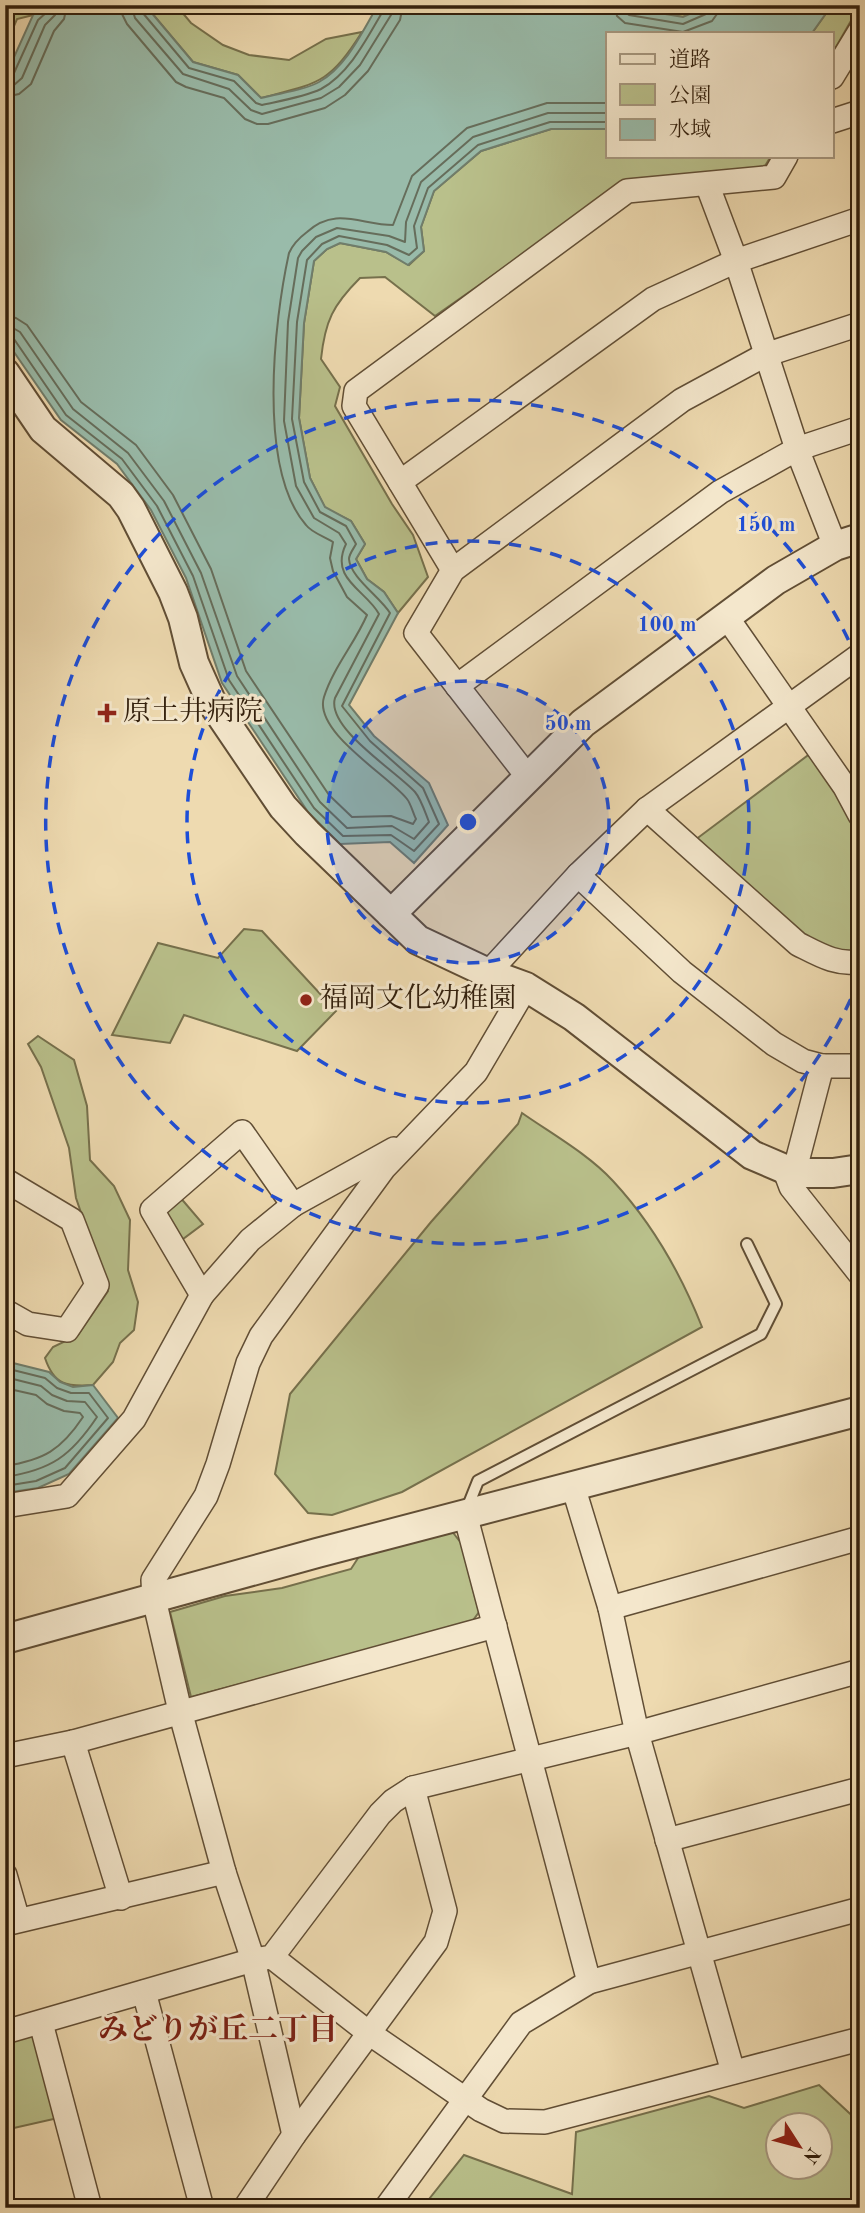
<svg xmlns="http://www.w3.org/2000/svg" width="865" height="2213" viewBox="0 0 865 2213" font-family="'Old Standard TT','Noto Serif JP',serif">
<rect width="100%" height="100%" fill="#eedab0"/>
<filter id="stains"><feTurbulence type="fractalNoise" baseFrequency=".00286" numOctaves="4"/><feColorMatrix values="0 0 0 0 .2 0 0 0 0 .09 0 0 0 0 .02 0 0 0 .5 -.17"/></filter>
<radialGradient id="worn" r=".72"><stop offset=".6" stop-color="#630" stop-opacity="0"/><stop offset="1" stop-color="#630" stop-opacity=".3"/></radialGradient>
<!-- green -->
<g fill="#b9c08b" stroke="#76704c" stroke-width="2" fill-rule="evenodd">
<polygon points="5,5 44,5 33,15 17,19 5,47"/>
<path d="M145,5H176L191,23L223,45L249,55L289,60L326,39L362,32C329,84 319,83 261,98L238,75L193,62Z"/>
<polygon points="611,5 709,5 683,17"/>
<polygon points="832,5 860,5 832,54 832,33 812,33"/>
<path d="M551,129H608V156H771L765,166L619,187L435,316L385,277L360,278C333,305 325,321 321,359L340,387L335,406L392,504L413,535L428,577L398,613L384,592L367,579L356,559L365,544L351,521L325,508L310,478L299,418L304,323L314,261L327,249L340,243L386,252L409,265L424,251L421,227L434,191L481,151Z"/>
<polygon points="811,753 839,793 860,835 860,954 834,954 805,938 695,840"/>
<polygon points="244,929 262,931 336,1011 297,1051 184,1015 170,1043 112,1035 158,943 218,958"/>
<path d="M38,1036L74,1060L87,1106L90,1160L114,1186L130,1220L128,1270L138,1302L134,1330L120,1343L113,1362L93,1385C67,1387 54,1385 45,1358L53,1347L78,1335L108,1291L76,1198L69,1148L41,1067L28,1044Z"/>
<path d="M522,1113C552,1134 588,1154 613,1181C652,1223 681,1274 702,1327L402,1492L332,1515L308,1513L275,1474L290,1394L431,1222L518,1124Z"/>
<polygon points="179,1196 203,1224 179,1242 160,1211"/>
<polygon points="451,1530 461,1543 479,1612 471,1623 191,1697 170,1612 225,1596 282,1588 351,1569 360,1555"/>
<polygon points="37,2032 58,2118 5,2130 5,2039"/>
<path d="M819,2085L860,2123V2208H422L464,2155L572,2194L576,2132L709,2096L744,2108ZM778,2126H820V2168H778Z"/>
</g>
<!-- water -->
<g fill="#9ba" stroke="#707d6b" stroke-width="2">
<path d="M44,5H145L193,62L238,75L261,98C279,93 303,91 319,82C347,66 362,32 378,5H611L683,17L710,5H832L812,33H608V129H551L481,151L434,191L421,227L424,251L408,265L386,252L340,243L327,249L314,261L304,323L299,418L310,478L325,507L351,521L365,544L356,559L367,579L384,592L398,613L349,705L374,736L429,783L448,825L414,863L390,842L340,844L308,812L222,683L186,578L151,510L117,464L61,420L5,339V77L33,15Z"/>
<polygon points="5,1361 49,1372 60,1382 73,1387 93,1385 118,1418 69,1474 38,1488 5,1493"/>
</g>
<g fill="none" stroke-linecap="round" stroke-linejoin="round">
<!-- shore -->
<g stroke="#666d5b" stroke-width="2">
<polyline points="121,5 122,14 127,24 176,82 186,87 224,98 245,119 257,124 268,124 325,108 345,95 368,71 400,20 403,5"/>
<polyline points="131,5 135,18 183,74 229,89 251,110 262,114 321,98 339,87 360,65 391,15 393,5"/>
<path d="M140,5L142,12L189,68L234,81L256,103L262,105C280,101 304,97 321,89C350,73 367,38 383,11L384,5"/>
<polyline points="615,5 617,16 625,23 683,32 712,21 717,14 719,5"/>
<polyline points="623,5 625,12 629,15 683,24 706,14 710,5"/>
<polyline points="5,77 14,73 38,20 47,12 48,5"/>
<polyline points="5,86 14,85 22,78 45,25 55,15 57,5"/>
<polyline points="5,97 19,94 31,84 54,31 64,19 67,5"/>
<path d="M5,316L16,318L27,325L81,402L136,445L173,495L211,569L246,671L329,795L352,817L391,816L413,824L416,819C413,813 411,804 407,799C388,775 313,732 324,697C333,668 355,643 367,615L347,597L333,571L330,558L333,542C324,536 312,533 306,525C257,469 274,321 289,253C293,244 299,238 307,232C336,206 361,225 393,225L412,176L467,128L547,103H608"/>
<path d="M5,327L13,328L20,332L73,409L128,453L164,501L201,573L237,676L320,802L347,828L392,826L414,839L429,822C425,812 421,799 415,792C396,771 326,728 335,698L379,614C366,590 329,579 346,544L339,533L314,518L296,486L284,421L288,322L298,258L302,251L316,237L337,228L389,236L405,242L406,222L421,182L473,137L548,113H608"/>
<path d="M5,336L14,339L66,415L122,459L157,506L193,576L229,680L314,808L343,836L391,835L414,851L439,824L423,788L370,741L342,706L390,613C380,597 350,577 349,559C349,554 354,548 356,544L346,526L320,512L304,482L292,419L297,322L307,260L322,244L339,236L387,245L409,255L417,248L414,226L428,188L478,145L550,122H608"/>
<polyline points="5,1368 45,1378 57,1388 71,1393 89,1393 108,1418 65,1468 36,1481 5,1486"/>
<path d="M5,1377L41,1386L52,1395L67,1401L85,1402L97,1417C71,1456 51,1470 5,1477"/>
<path d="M5,1388L36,1395L47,1404L64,1411L80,1413L83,1417C61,1450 44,1460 5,1466"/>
</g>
<!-- service casing -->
<g stroke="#614e35" stroke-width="14">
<polyline id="service" points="466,1511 478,1481 761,1334 776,1304 747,1244"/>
</g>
<!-- minor casing -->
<g stroke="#614e35" stroke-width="26">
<g id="minor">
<polyline points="832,77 860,31"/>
<polyline points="832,121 860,112"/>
<polyline points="707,184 736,261 797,449 835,546"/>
<polyline points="400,482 653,299 736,261 860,219"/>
<polyline points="453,570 354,406 356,391 627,191 774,177 786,156"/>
<polyline points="726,616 845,787 860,815"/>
<polyline points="457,686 720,492 797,449 860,428"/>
<polyline points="527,776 416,633 453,570 682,400 765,355 860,324"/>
<path d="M647,809L798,944C818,954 837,966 860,961"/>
<polyline points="578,875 682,972 774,1044 803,1061 822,1066 860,1066"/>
<polyline points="488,973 578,875 647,809 860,655"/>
<polyline points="785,1171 791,1187 860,1274"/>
<polyline points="794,1173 822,1066"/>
<polyline points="5,1180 72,1220 97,1285 67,1330 28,1324 5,1311"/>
<polyline points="202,1295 152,1210 242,1132 293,1205"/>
<polyline points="573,1486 610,1608 637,1733 733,2072"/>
<polyline points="5,1506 67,1496 134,1419 202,1295 250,1240 293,1205 394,1149"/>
<polyline points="465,1514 589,1982"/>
<polyline points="610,1608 860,1538"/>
<polyline points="73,1742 121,1898"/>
<polyline points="5,1756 73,1742 495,1626"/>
<polyline points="667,1840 860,1789"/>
<polyline points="5,1875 18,1920"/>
<polyline points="5,1924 224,1872"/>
<polyline points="272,1957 369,2033 481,2110 504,2121 545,2122 860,2039"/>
<polyline points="144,1992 202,2208"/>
<polyline points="41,2023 90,2208"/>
<polyline points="5,2032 253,1960 272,1957 380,1814 393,1801 413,1788 637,1733 860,1671"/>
<polyline points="294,2135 253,1960 224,1872 180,1711 154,1599 153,1580 206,1496 218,1464 248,1363 261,1336 384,1168 476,1072 526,987"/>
<polyline points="245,2208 294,2135 436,1942 445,1911 413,1788"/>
<polyline points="386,2208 521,2023 589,1982 860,1909"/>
</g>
</g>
<!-- tertiary casing -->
<g stroke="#614e35" stroke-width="32">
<g id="tertiary">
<polyline points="5,373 43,429 121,495 131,509 173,592 183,618 194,663 211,701 283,807 307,833 418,940 488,973 526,987 574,1017 752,1155 794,1173 833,1173 860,1169"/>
<polyline points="391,914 583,723 776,580 835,546 860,538"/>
<polyline points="5,1639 317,1553 860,1411"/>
</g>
</g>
<!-- service -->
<use href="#service" stroke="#f4e7cc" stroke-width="10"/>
<!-- minor -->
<use href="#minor" stroke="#f4e7cc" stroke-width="23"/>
<!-- tertiary -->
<use href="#tertiary" stroke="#f4e7cc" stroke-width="28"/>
</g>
<!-- distance rings -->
<circle cx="468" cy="822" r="141" fill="#1d4ed8" fill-opacity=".12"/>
<g fill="none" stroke="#1d4ed8" stroke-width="3.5" stroke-dasharray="12 9">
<circle cx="468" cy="822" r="141"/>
<circle cx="468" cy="822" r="281"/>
<path d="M859 980A422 422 0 1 1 859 664"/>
</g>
<!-- markers -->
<g fill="#8f2418" stroke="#f4e7cc" stroke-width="2.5">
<path d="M103.5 702.5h7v7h7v7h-7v7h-7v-7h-7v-7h7z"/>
<circle cx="306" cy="1000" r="7"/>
</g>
<g text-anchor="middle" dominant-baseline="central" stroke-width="6" stroke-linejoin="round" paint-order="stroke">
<!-- poi labels -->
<g font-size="28" fill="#321f0c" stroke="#f4e7cc" text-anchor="start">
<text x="123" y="713">原土井病院</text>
<text x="320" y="1000">福岡文化幼稚園</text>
</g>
<!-- neighbourhood labels -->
<g font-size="30" font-weight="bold" fill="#7a1f14" stroke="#f4e7cc">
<text x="218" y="2031">みどりが丘二丁目</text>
</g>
</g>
<circle cx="468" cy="822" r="10" fill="#1d4ed8" stroke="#f4e7cc" stroke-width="3.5"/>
<g font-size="21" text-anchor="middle" font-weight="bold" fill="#1d4ed8" stroke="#f4e7cc" stroke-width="6" stroke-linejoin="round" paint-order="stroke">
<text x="766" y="531">150 m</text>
<text x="667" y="631">100 m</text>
<text x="568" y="730">50 m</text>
</g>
<!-- margin -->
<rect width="865" height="2213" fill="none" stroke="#eedab0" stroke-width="28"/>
<rect x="7" y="7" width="851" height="2199" fill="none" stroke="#321f0c" stroke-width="3.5"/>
<rect x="14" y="14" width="837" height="2185" fill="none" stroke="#321f0c" stroke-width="2"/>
<!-- legend -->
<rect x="606" y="32" width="228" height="126" fill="#f4e7cc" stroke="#a6977f" stroke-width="2"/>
<rect x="620" y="54" width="35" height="10" fill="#f4e7cc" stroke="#a6977f" stroke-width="2"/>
<text x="669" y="66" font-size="21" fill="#321f0c">道路</text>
<rect x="620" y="84" width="35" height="21" fill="#b9c08b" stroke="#a6977f" stroke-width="2"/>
<text x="669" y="102" font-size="21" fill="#321f0c">公園</text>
<rect x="620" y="119" width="35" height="21" fill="#99bbaa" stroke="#a6977f" stroke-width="2"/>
<text x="669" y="136" font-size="21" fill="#321f0c">水域</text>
<!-- north arrow -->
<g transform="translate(799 2146) rotate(126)"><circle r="33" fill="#f4e7cc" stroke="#a6977f" stroke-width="2"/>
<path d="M0-5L12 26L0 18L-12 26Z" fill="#8f2418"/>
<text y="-10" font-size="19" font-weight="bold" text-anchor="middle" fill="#321f0c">N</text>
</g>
<rect width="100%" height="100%" filter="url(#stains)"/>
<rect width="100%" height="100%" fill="url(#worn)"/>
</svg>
